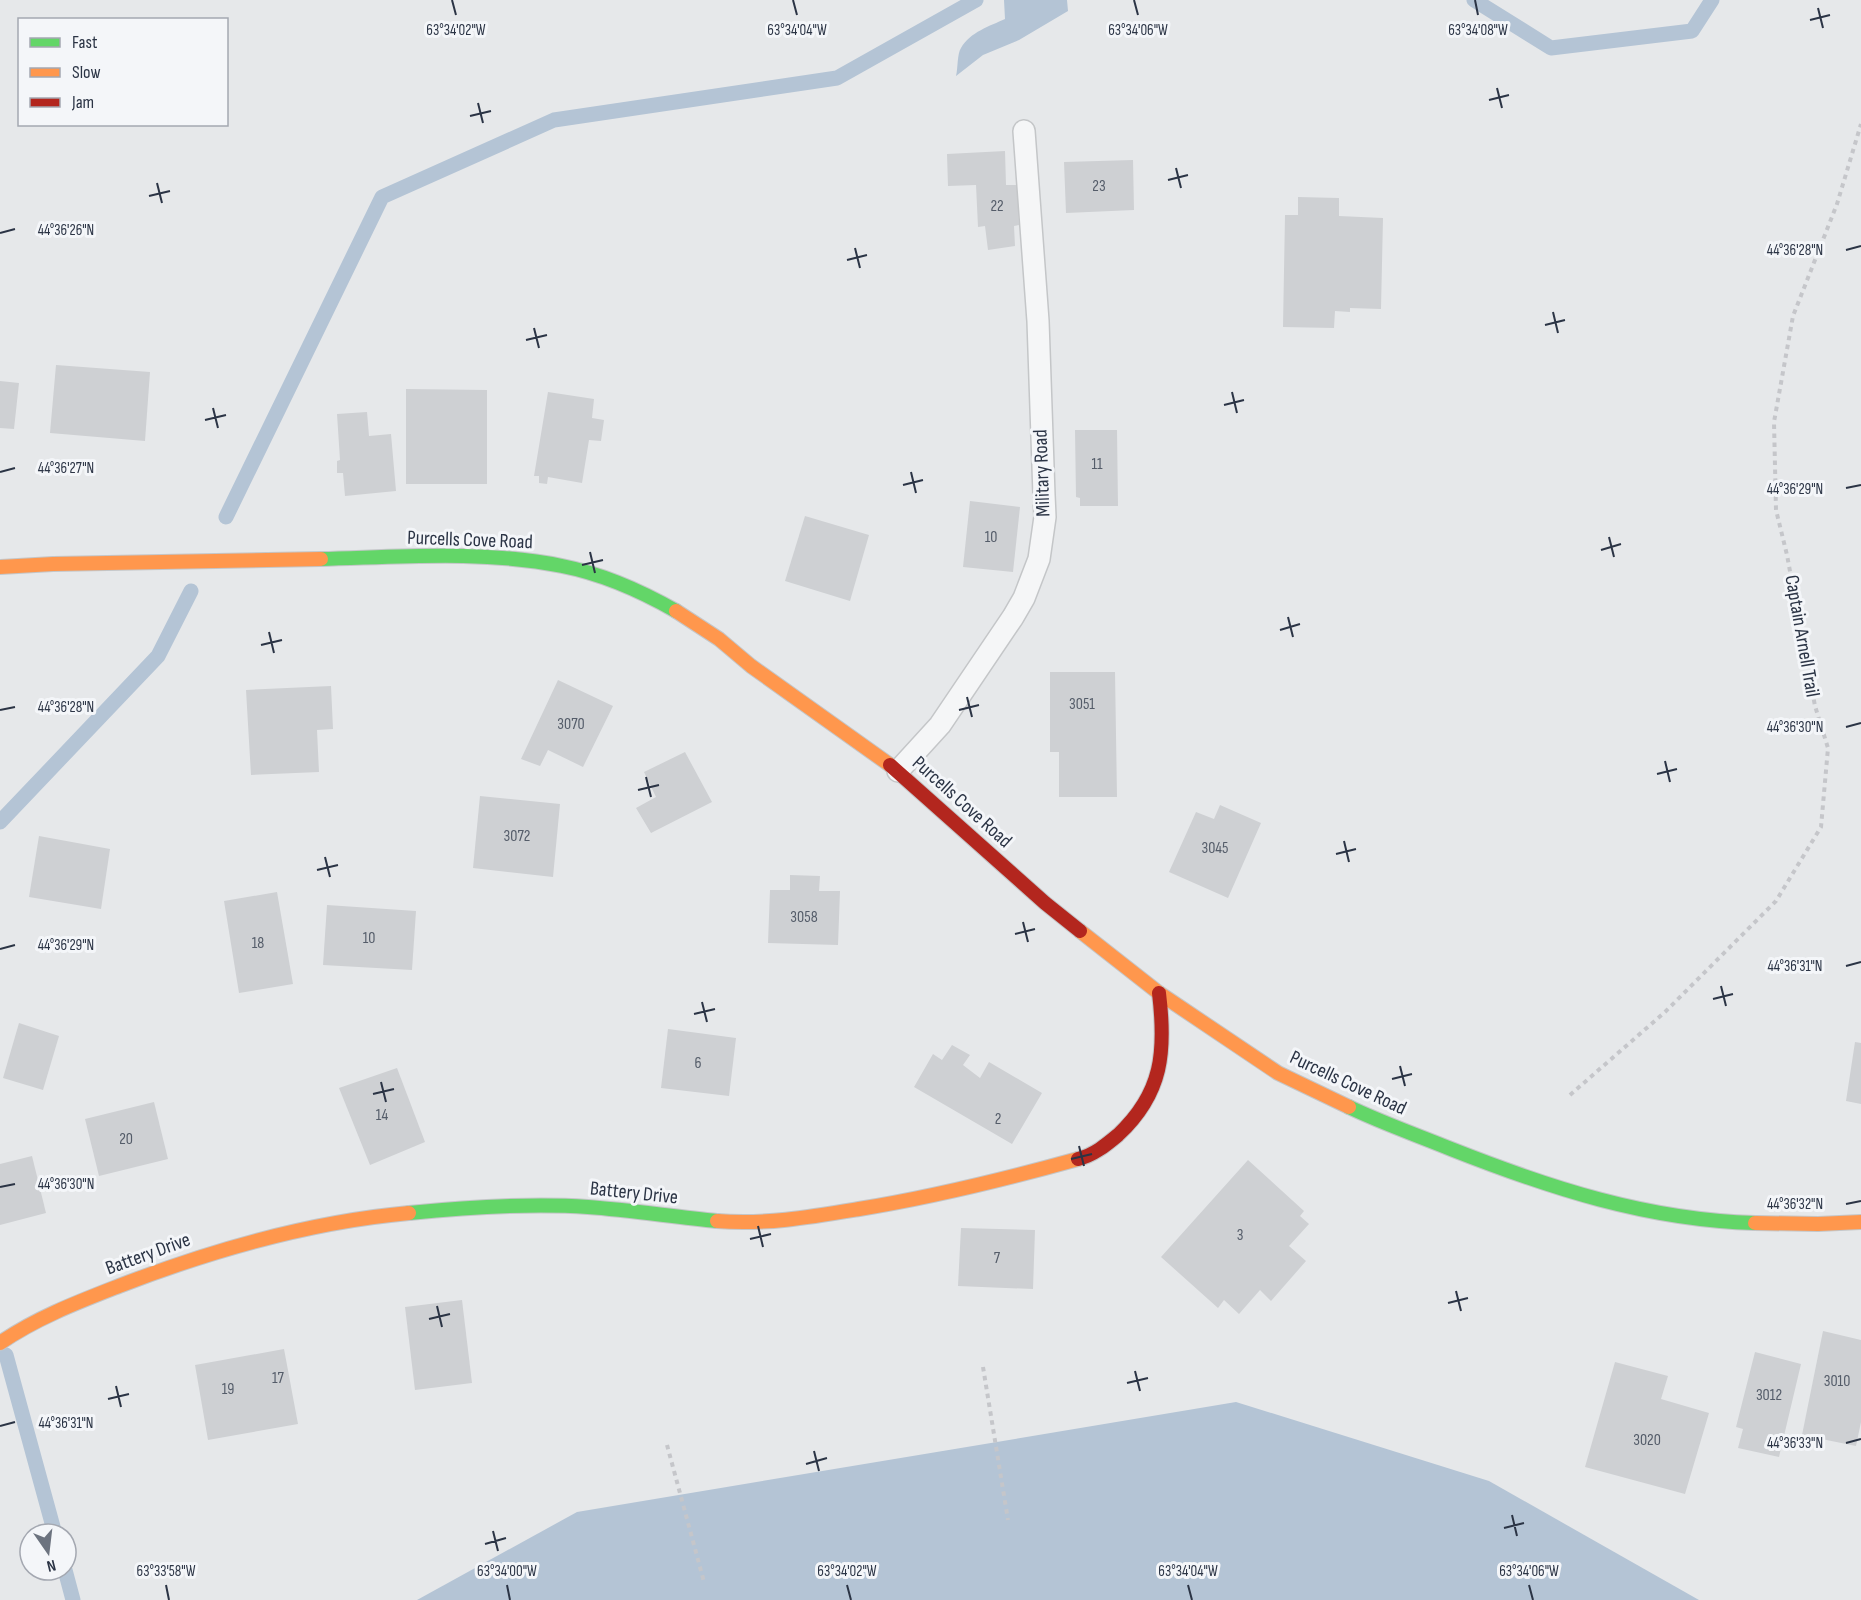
<svg xmlns="http://www.w3.org/2000/svg" width="1861" height="1600" viewBox="0 0 1861 1600" font-family="'Sofia Sans Condensed',sans-serif">
<rect width="100%" height="100%" fill="#e6e8ea"/>
<!-- water -->
<g fill="#b4c4d5">
<path d="M1004,0H1067L1068,11L1019,40L983,55L956,76C958,68 957,54 961,48C970,32 990,26 1005,19Z"/>
<polygon points="1236,1402 1489,1481 1699,1600 417,1600 577,1512"/>
</g>
<g fill="none" stroke-linecap="round" stroke-linejoin="round">
<!-- stream -->
<g stroke="#b4c4d5" stroke-width="15">
<polyline points="1474,0 1551,48 1692,31 1712,0"/>
<polyline points="226,517 382,197 554,120 837,78 976,0"/>
<polyline points="0,822 158,656 191,591"/>
<polyline points="6,1355 55,1534"/>
<polyline points="65,1570 73,1600"/>
</g>
</g>
<!-- building -->
<g fill="#ced0d3">
<polygon points="1005,151 1006,185 1017,185 1019,225 1014,226 1015,246 988,250 985,226 978,227 976,185 948,186 947,154"/>
<polygon points="1133,160 1134,210 1066,213 1064,162"/>
<polygon points="1298,197 1339,198 1339,216 1383,218 1381,309 1350,308 1350,312 1335,311 1334,328 1283,327 1285,215 1298,215"/>
<polygon points="56,365 150,372 145,441 50,433"/>
<polygon points="0,381 19,383 14,429 0,428"/>
<polygon points="406,389 487,390 487,484 406,484"/>
<polygon points="548,392 594,399 592,418 604,420 601,441 589,440 582,483 548,477 547,484 539,483 539,476 534,476"/>
<polygon points="367,412 369,436 391,434 396,491 345,496 343,473 337,473 337,461 340,460 337,414"/>
<polygon points="1075,430 1117,430 1118,506 1080,506 1080,498 1076,497"/>
<polygon points="970,501 1020,507 1013,572 963,567"/>
<polygon points="805,516 869,535 850,601 785,581"/>
<polygon points="1050,672 1115,672 1117,797 1059,797 1059,752 1050,752"/>
<polygon points="558,680 613,706 583,767 548,750 540,766 521,759"/>
<polygon points="331,686 333,729 317,730 319,772 251,775 246,690"/>
<polygon points="685,752 712,802 651,833 636,808 656,797 644,772"/>
<polygon points="480,796 560,804 553,877 473,868"/>
<polygon points="1220,805 1261,823 1228,898 1169,872 1196,812 1214,819"/>
<polygon points="39,836 110,849 101,909 29,897"/>
<polygon points="790,875 820,876 819,891 840,891 838,945 768,943 770,890 790,890"/>
<polygon points="277,892 293,984 239,993 224,901"/>
<polygon points="327,905 416,911 412,970 323,965"/>
<polygon points="19,1023 59,1036 43,1090 3,1078"/>
<polygon points="668,1029 736,1038 729,1096 661,1088"/>
<polygon points="1855,1042 1861,1043 1861,1104 1846,1101"/>
<polygon points="952,1045 970,1055 963,1065 980,1078 989,1062 1042,1093 1012,1144 914,1087 933,1054 942,1060"/>
<polygon points="397,1068 425,1142 370,1165 339,1088"/>
<polygon points="154,1102 168,1159 99,1176 85,1119"/>
<polygon points="32,1156 46,1213 0,1225 0,1164"/>
<polygon points="1248,1160 1304,1211 1300,1216 1309,1224 1289,1246 1306,1261 1271,1301 1260,1290 1239,1314 1224,1300 1218,1308 1161,1257"/>
<polygon points="961,1228 1035,1230 1033,1289 958,1286"/>
<polygon points="462,1300 472,1383 415,1390 405,1307"/>
<polygon points="1823,1331 1861,1340 1861,1422 1856,1446 1802,1435"/>
<polygon points="284,1349 298,1424 208,1440 195,1365"/>
<polygon points="1755,1352 1801,1364 1779,1457 1738,1448 1743,1429 1736,1427"/>
<polygon points="1615,1362 1668,1376 1661,1399 1709,1413 1685,1494 1585,1467"/>
</g>
<g fill="none" stroke-linecap="round" stroke-linejoin="round">
<!-- lane casing -->
<g stroke="#c4c6c8" stroke-width="24">
<polyline id="lane" points="898,771 940,725 1013,617 1024,598 1039,559 1045,517 1044,495 1038,321 1024,131"/>
</g>
<!-- fast casing -->
<g stroke="#c4c6c8" stroke-width="16">
<g id="fast">
<path d="M321,559C401,557 483,550 562,566C603,574 641,591 676,611"/>
<path d="M1349,1107C1382,1123 1417,1135 1451,1149C1550,1188 1647,1220 1755,1223"/>
<path d="M409,1213C469,1207 529,1203 588,1207C631,1210 674,1217 717,1221"/>
</g>
</g>
<!-- slow casing -->
<g stroke="#c4c6c8" stroke-width="16">
<g id="slow">
<polyline points="0,567 53,564 321,559"/>
<polyline points="676,611 719,639 751,666 890,765"/>
<polyline points="1080,931 1159,993 1278,1073 1349,1107"/>
<path d="M717,1221C765,1225 811,1217 859,1209C933,1197 1006,1179 1078,1159"/>
<polyline points="1755,1223 1818,1224 1861,1222"/>
<path d="M0,1343C36,1318 78,1302 119,1286C212,1250 309,1222 409,1213"/>
</g>
</g>
<!-- jam casing -->
<g stroke="#c4c6c8" stroke-width="16">
<g id="jam">
<polyline points="890,765 1045,903 1080,931"/>
<path d="M1078,1159C1094,1155 1106,1145 1118,1135C1163,1093 1166,1051 1159,993"/>
</g>
</g>
<!-- path -->
<g stroke="#c5c6ca" stroke-width="4" stroke-dasharray="4.5 4.5" stroke-linecap="butt">
<polyline points="1570,1095 1665,1012 1776,901 1821,827 1828,748 1815,706 1787,555 1776,510 1774,422 1793,316 1837,204 1861,124"/>
<polyline points="983,1367 1008,1520"/>
<polyline points="667,1445 704,1582"/>
</g>
<!-- lane -->
<use href="#lane" stroke="#f5f6f7" stroke-width="21"/>
<!-- fast -->
<use href="#fast" stroke="#63d668" stroke-width="14"/>
<!-- slow -->
<use href="#slow" stroke="#ff974d" stroke-width="14"/>
<!-- jam -->
<use href="#jam" stroke="#b3261e" stroke-width="14"/>
</g>
<!-- ticks -->
<path fill="none" stroke="#2b3445" stroke-width="2" d="M452,0L456,15M793,0L797,15M1134,0L1138,15M1475,0L1478,15M1818,8L1823,28M1810,20L1830,15M1497,88L1502,108M1489,100L1509,95M478,103L483,123M470,116L491,111M1176,168L1181,188M1168,180L1188,175M157,183L162,203M149,196L170,191M0,233L15,229M855,248L860,268M1846,250L1861,246M847,260L867,255M1553,312L1558,333M1545,325L1565,320M534,328L539,348M526,340L547,335M1232,392L1237,413M1224,405L1244,400M213,408L218,428M205,420L226,415M0,472L15,468M911,472L916,493M903,485L923,480M1846,488L1861,485M1609,537L1614,557M1601,550L1621,544M590,552L595,573M582,565L603,560M1288,617L1293,637M1280,630L1300,624M269,632L274,653M261,645L282,640M967,697L972,717M0,710L15,707M959,710L979,705M1846,727L1861,723M1665,761L1670,782M1657,774L1677,769M646,777L651,797M638,790L659,785M1344,841L1349,862M1336,854L1356,849M325,857L330,877M317,870L338,865M1023,922L1028,942M1015,934L1035,929M0,949L15,945M1846,966L1861,962M1721,986L1726,1006M1713,999L1733,994M702,1002L707,1022M694,1014L715,1009M1400,1066L1405,1086M1392,1079L1412,1074M381,1082L386,1102M373,1094L394,1089M1079,1146L1084,1166M1071,1159L1092,1154M0,1187L15,1184M1846,1204L1861,1201M758,1226L763,1247M750,1239L771,1234M1456,1291L1461,1311M1448,1303L1468,1298M437,1306L442,1327M429,1319L450,1314M1135,1371L1140,1391M1127,1383L1148,1378M116,1386L121,1407M108,1399L129,1394M0,1426L15,1422M1846,1443L1861,1439M814,1451L819,1471M806,1464L827,1458M1512,1515L1517,1536M1504,1528L1524,1523M493,1531L498,1551M485,1544L506,1538M166,1585L169,1600M507,1585L510,1600M847,1585L851,1600M1188,1585L1192,1600M1529,1585L1533,1600"/>
<g text-anchor="middle" dominant-baseline="central" stroke-width="6" stroke-linejoin="round" paint-order="stroke">
<!-- number labels -->
<g font-size="16" fill="#545c69">
<text x="1099" y="186">23</text>
<text x="997" y="206">22</text>
<text x="1097" y="464">11</text>
<text x="991" y="537">10</text>
<text x="1082" y="704">3051</text>
<text x="571" y="724">3070</text>
<text x="517" y="836">3072</text>
<text x="1215" y="848">3045</text>
<text x="804" y="917">3058</text>
<text x="369" y="938">10</text>
<text x="258" y="943">18</text>
<text x="698" y="1063">6</text>
<text x="382" y="1115">14</text>
<text x="998" y="1119">2</text>
<text x="126" y="1139">20</text>
<text x="1240" y="1235">3</text>
<text x="997" y="1258">7</text>
<text x="278" y="1378">17</text>
<text x="1837" y="1381">3010</text>
<text x="228" y="1389">19</text>
<text x="1769" y="1395">3012</text>
<text x="1647" y="1440">3020</text>
</g>
<!-- street labels -->
<g font-size="20" fill="#2b3445" stroke="#f4f6f9">
<text transform="translate(1042 473) rotate(-92)">Military Road</text>
<text transform="translate(470 540) rotate(2)">Purcells Cove Road</text>
<text transform="translate(1802 636) rotate(80)">Captain Arnell Trail</text>
<text transform="translate(962 802) rotate(42)">Purcells Cove Road</text>
<text transform="translate(1348 1083) rotate(25)">Purcells Cove Road</text>
<text transform="translate(634 1193) rotate(6)">Battery Drive</text>
<text transform="translate(148 1254) rotate(-20)">Battery Drive</text>
</g>
</g>
<g font-size="15" text-anchor="middle" fill="#2b3445" stroke="#f4f6f9" stroke-width="6" stroke-linejoin="round" paint-order="stroke">
<text x="456" y="35">63°34'02"W</text>
<text x="797" y="35">63°34'04"W</text>
<text x="1138" y="35">63°34'06"W</text>
<text x="1478" y="35">63°34'08"W</text>
<text x="66" y="235">44°36'26"N</text>
<text x="1795" y="255">44°36'28"N</text>
<text x="66" y="473">44°36'27"N</text>
<text x="1795" y="494">44°36'29"N</text>
<text x="66" y="712">44°36'28"N</text>
<text x="1795" y="732">44°36'30"N</text>
<text x="66" y="950">44°36'29"N</text>
<text x="1795" y="971">44°36'31"N</text>
<text x="66" y="1189">44°36'30"N</text>
<text x="1795" y="1209">44°36'32"N</text>
<text x="66" y="1428">44°36'31"N</text>
<text x="1795" y="1448">44°36'33"N</text>
<text x="166" y="1576">63°33'58"W</text>
<text x="507" y="1576">63°34'00"W</text>
<text x="847" y="1576">63°34'02"W</text>
<text x="1188" y="1576">63°34'04"W</text>
<text x="1529" y="1576">63°34'06"W</text>
</g>
<!-- legend -->
<rect x="18" y="18" width="210" height="108" fill="#f4f6f9" stroke="#a4a8b1" stroke-width="1.5"/>
<rect x="30" y="38" width="30" height="9" fill="#63d668" stroke="#a4a8b1" stroke-width="1.5"/>
<text x="72" y="48" font-size="18" fill="#2b3445">Fast</text>
<rect x="30" y="68" width="30" height="9" fill="#ff974d" stroke="#a4a8b1" stroke-width="1.5"/>
<text x="72" y="78" font-size="18" fill="#2b3445">Slow</text>
<rect x="30" y="98" width="30" height="9" fill="#b3261e" stroke="#a4a8b1" stroke-width="1.5"/>
<text x="72" y="108" font-size="18" fill="#2b3445">Jam</text>
<!-- north arrow -->
<g transform="translate(48 1552) rotate(166)"><circle r="28" fill="#f4f6f9" stroke="#a4a8b1" stroke-width="1.5"/>
<path d="M0-4.5L10 22L0 15L-10 22Z" fill="#6c737f"/>
<text y="-9" font-size="16" font-weight="bold" text-anchor="middle" fill="#2b3445">N</text>
</g>
</svg>
